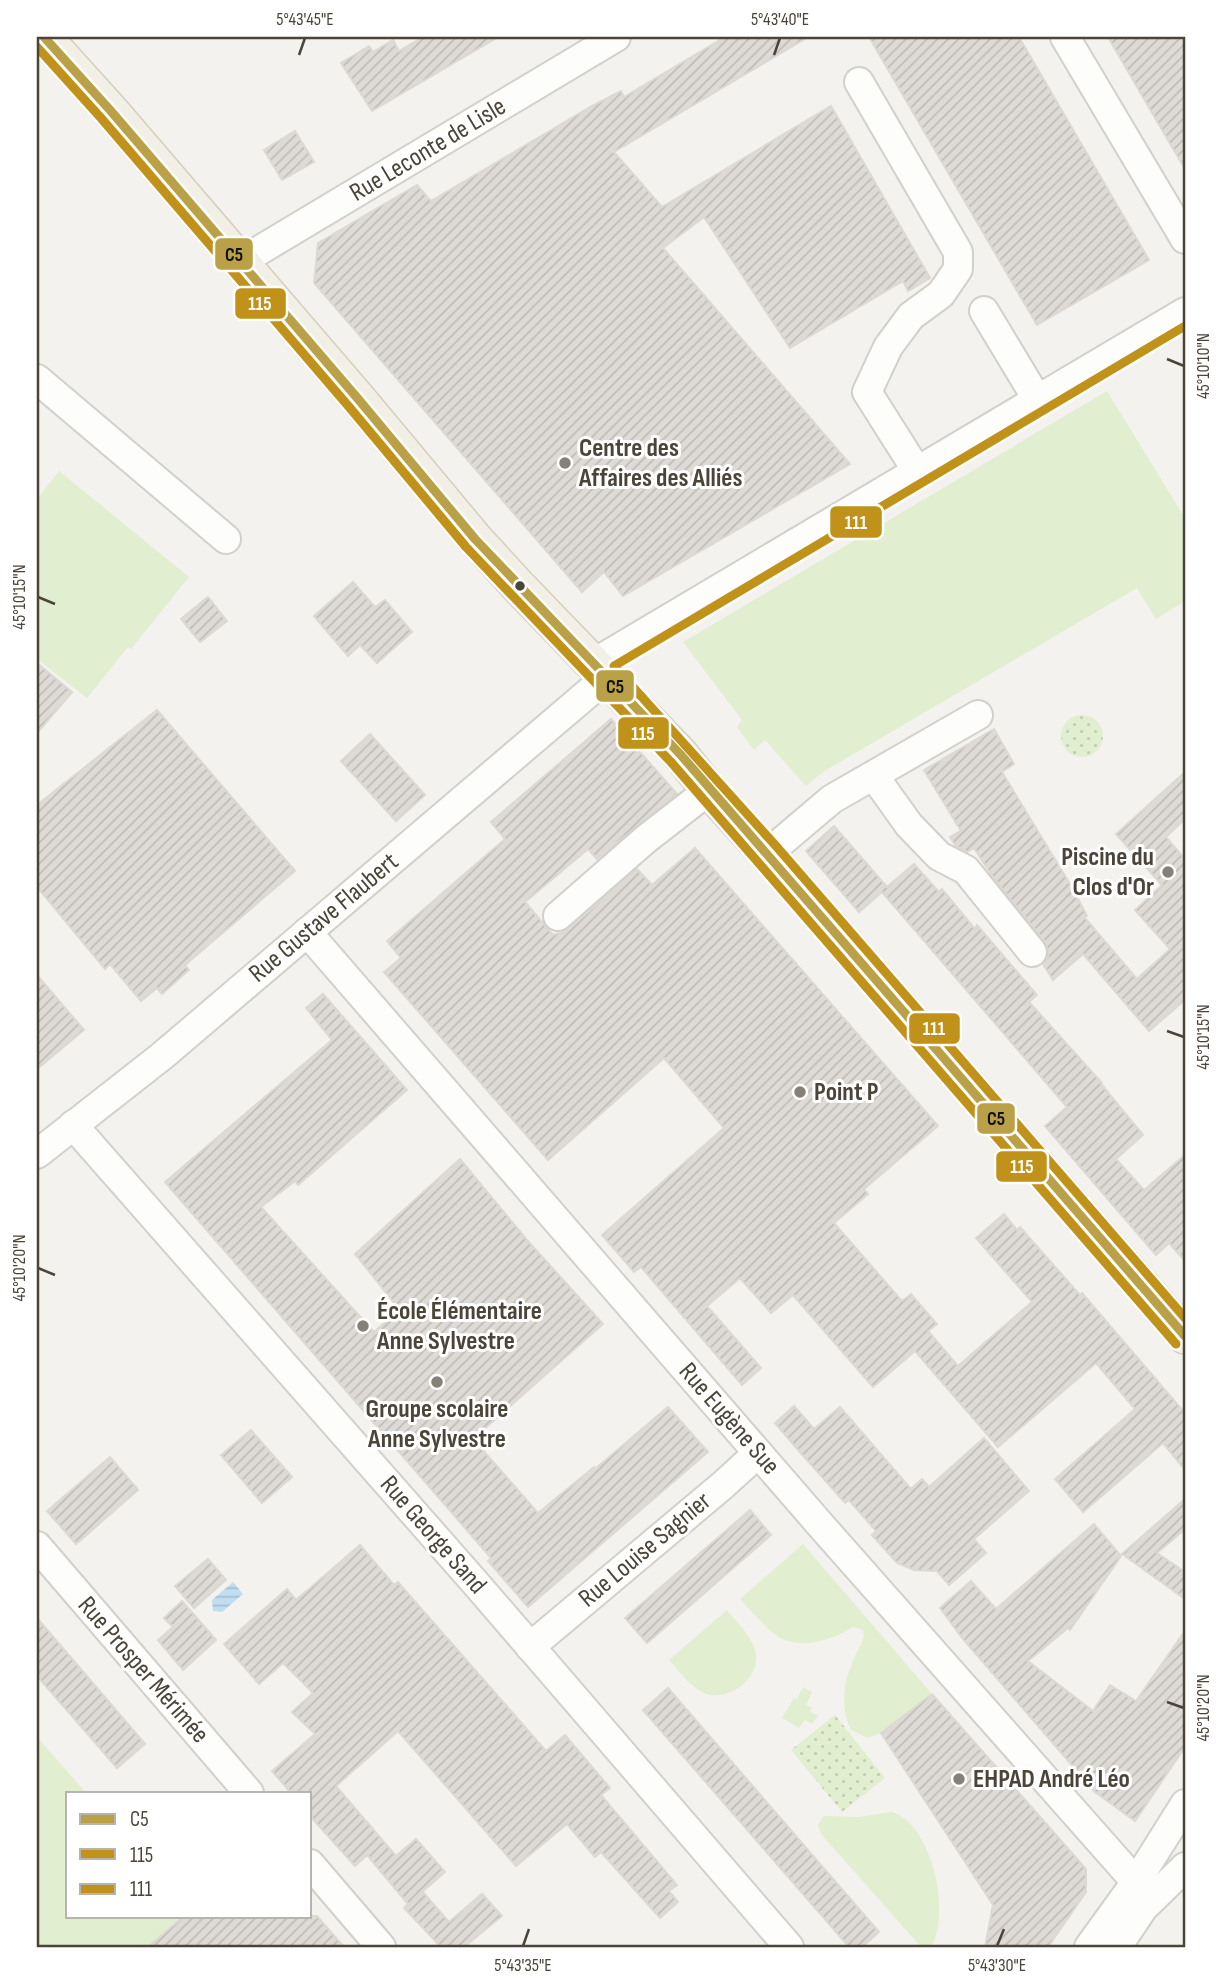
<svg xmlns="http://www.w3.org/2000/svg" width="1222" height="1984" viewBox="0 0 1222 1984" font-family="'Sofia Sans Condensed',sans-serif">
<defs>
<pattern id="park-dots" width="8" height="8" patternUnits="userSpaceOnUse" patternTransform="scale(1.75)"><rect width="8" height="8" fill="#e1eecf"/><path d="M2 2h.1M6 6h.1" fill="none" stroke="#c3cdb2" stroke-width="1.8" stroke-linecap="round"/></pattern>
<pattern id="water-rules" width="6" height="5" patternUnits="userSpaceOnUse" patternTransform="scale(1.75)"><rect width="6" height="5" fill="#c0ddf1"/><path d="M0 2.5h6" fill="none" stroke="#a6bfcf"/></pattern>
<pattern id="building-hatch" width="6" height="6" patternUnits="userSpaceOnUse" patternTransform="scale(1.75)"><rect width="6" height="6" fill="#dedbd6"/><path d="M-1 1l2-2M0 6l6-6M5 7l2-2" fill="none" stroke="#c0bdb8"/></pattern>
</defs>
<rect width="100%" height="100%" fill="#f4f2ee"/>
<!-- grass -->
<g fill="#e1eecf">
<polygon points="1107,391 1185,518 1185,601 1156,619 1137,588 823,772 806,786 765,740 754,750 737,727 742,720 683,642"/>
<polygon points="59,471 189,577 131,649 128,647 87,698 37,659 37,577 39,575 37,573 37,499"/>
<path d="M803,1544L938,1701L926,1711L918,1706L913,1708L887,1731L868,1738L851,1730C839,1705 844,1681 855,1656C859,1647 866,1640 863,1630L853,1627C834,1639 807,1648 785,1640C770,1635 751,1610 740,1599Z"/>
<path d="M727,1610C736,1622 755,1639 756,1655C759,1679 727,1703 704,1693C690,1687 679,1671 669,1660Z"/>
<polygon points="803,1687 812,1692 806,1705 812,1708 810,1711 818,1716 812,1724 805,1720 799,1728 782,1718 794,1698 797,1699"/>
<polygon points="37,1737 86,1793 68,1793 68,1916 184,1916 147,1947 37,1947"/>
<path d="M891,1812C932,1822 952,1915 931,1947H921L821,1834L818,1825L824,1816L859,1817Z"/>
</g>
<!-- park -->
<g fill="url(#park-dots)">
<circle cx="1082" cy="736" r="21"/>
<polygon points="835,1715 885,1778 842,1812 791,1750"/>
</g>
<!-- water -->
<polygon fill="url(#water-rules)" points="233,1582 243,1594 222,1612 213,1611 212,1600"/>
<!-- building -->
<g fill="url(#building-hatch)" stroke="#dcd9d4" stroke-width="2">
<polygon points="423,37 498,37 372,111 341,63 369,46 373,52 393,40 399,51"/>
<polygon points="725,37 808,37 614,152 662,207 831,106 930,278 908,291 903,281 790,348 704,217 663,248 850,464 623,596 604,572 582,592 314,283 318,243 417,185 431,201 592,106 621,91 624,97"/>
<polygon points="869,37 1019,37 1149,260 1037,325"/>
<polygon points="1108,37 1185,37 1185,169 1158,123"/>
<polygon points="295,131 314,162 282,180 264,150"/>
<polygon points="353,582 375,607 385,600 412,632 377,663 360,645 348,656 314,616"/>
<polygon points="208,597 227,621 200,642 181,619"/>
<polygon points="37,663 72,692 37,733"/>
<polygon points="157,710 295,871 185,965 189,970 162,994 157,988 141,1001 110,964 105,969 37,887 37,805"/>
<polygon points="611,719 677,794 597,859 588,849 525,902 553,935 562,932 569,929 637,869 652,885 695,848 938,1126 864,1189 868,1194 834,1223 902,1301 911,1294 937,1324 928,1331 958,1366 1032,1302 976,1238 1004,1214 1017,1230 1020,1227 1080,1295 1082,1293 1185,1413 1185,1470 1163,1443 1083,1512 1055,1479 1135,1409 1096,1363 998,1447 915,1351 873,1387 793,1295 771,1313 740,1278 707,1306 761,1368 742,1385 641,1267 634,1272 602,1235 724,1128 664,1058 548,1160 384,972 401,958 387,941 505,839 491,822"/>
<polygon points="994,729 1014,764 1002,772 1073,889 1087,916 1084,917 1137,979 1170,949 1135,910 1162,885 1116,834 1185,772 1185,819 1166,837 1185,859 1185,1000 1149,1031 1083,954 1053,980 1043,964 1048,957 1048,950 1045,942 992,876 974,848 967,852 956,846 950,837 961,831 924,770"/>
<polygon points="370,734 425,795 396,821 341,761"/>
<polygon points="834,826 887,887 914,864 939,892 942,889 975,929 977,925 1037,995 1029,1002 1102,1083 1101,1084 1143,1135 1116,1159 1144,1190 1185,1155 1185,1261 1169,1243 1156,1255 1045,1126 1067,1107 882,892 859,912 806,851"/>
<polygon points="37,975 84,1030 37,1069"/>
<polygon points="323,994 407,1090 298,1185 295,1181 261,1207 374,1332 400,1310 355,1254 460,1159 527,1240 603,1324 473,1439 538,1513 594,1467 595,1469 668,1407 708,1452 528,1607 488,1561 491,1558 165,1182 332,1040 306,1008"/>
<polygon points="794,1406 814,1429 840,1407 911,1489 922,1479 929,1487 984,1438 1029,1491 974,1539 986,1553 949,1585 937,1571 914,1570 897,1563 872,1535 876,1531 849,1500 845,1503 799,1451 775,1423"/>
<polygon points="251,1430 292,1477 262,1503 221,1455"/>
<polygon points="110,1457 138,1490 76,1544 47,1511"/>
<polygon points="1185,1499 1185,1529 1157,1553 1185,1572 1185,1599 1122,1554"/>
<polygon points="750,1510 771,1535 647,1643 625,1618"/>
<polygon points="1094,1524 1121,1556 1070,1630 1068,1628 1028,1661 1093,1711 1110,1685 1136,1701 1185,1631 1185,1747 1135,1821 1095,1792 962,1638 940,1608 971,1581 996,1609"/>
<polygon points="360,1545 394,1585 398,1582 546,1751 565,1735 610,1788 601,1795 677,1885 669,1891 678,1902 660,1918 601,1852 595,1857 567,1824 516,1866 398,1731 336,1786 396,1856 416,1839 445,1872 414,1899 423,1892 449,1922 482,1894 502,1916 464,1947 441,1947 404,1908 408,1904 367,1855 355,1866 310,1816 310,1793 291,1793 272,1771 315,1734 292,1712 313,1693 283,1663 259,1684 224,1644 287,1589 296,1600"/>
<polygon points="208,1559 226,1580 194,1608 175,1586"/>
<polygon points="182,1601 216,1640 183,1670 158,1640 173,1627 164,1618"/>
<polygon points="37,1618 145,1744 117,1768 37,1676"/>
<polygon points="668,1688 879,1932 862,1947 849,1947 643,1710"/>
<polygon points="932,1694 1086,1869 1086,1892 1048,1947 985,1947 993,1905 881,1733"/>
<polygon points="184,1916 317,1916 344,1947 148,1947"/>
</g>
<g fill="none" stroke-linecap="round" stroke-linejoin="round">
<!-- minor casing -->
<g stroke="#d2d0cb" stroke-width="32">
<g id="minor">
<polyline points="1065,37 1185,239"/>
<polyline points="859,82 958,252 958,269 941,294 911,316 888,347 867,392 917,471"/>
<polyline points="240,262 616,37"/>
<polyline points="984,311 1037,399"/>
<polyline points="37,379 226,539"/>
<polyline points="594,663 1185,312"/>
<polyline points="874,776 909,825 939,856 966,870 1032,952"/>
<polyline points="767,854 832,799 978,715"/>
<polyline points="558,916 646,839 709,790"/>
<polyline points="307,932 817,1521 1136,1882 1143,1908"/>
<polyline points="73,1125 478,1586 789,1947"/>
<polyline points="37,1154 162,1056 607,677"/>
<polyline points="37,1546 249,1793"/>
<polyline points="530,1647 723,1485 758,1453"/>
<polyline points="310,1864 381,1947"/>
<polyline points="1089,1947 1136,1882 1185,1804"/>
<polyline points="1117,1947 1143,1908 1185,1867"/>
</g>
</g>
<!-- major casing -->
<g stroke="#d6cebb" stroke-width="38">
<polyline id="major" points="44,37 110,110 359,400 475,539 519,587 680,754 709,790 767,854 1185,1336"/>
</g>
<!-- minor -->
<use href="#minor" stroke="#fdfdfc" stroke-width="28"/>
<!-- major -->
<use href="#major" stroke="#f2efe6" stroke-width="35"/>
<!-- bus-1 casing -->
<g stroke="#fff" stroke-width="14">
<polyline id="bus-1" points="44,37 110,110 359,400 475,539 680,754 1185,1336"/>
</g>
<!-- bus-2 casing -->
<g stroke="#fff" stroke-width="14">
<polyline id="bus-2" points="37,47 101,118 350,408 466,547 671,762 1176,1344"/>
</g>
<!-- bus-3 casing -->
<g stroke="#fff" stroke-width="14">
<polyline id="bus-3" points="1185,326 614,666 776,846 1185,1318"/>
</g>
<!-- bus-1 -->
<use href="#bus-1" stroke="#baa046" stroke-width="9"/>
<!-- bus-2 -->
<use href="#bus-2" stroke="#c0921a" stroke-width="9"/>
<!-- bus-3 -->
<use href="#bus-3" stroke="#c0921a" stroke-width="9"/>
</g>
<!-- ticks -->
<path fill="none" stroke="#4b4439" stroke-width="2.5" d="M299,55L305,38M774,55L780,38M1167,359L1184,366M38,597L55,604M1167,1031L1184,1037M38,1268L55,1275M1167,1702L1184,1708M523,1946L529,1929M997,1946L1004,1929"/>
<!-- markers -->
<g fill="#868178" stroke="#fff" stroke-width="2.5">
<circle cx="565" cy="463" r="7"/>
<circle cx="1168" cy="872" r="7"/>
<circle cx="800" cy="1092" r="7"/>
<circle cx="363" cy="1326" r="7"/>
<circle cx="437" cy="1382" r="7"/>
<circle cx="959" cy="1779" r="7"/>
</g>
<circle fill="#4b4439" stroke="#fff" stroke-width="2.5" cx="520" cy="586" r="6"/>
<g text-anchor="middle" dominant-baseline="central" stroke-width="6" stroke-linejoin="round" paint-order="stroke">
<!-- street labels -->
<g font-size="26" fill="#4b4439" stroke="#fff">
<text transform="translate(428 150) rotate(-31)">Rue Leconte de Lisle</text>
<text transform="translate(324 918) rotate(-40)">Rue Gustave Flaubert</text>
<text transform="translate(729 1419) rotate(49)">Rue Eugène Sue</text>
<text transform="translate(433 1535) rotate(49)">Rue George Sand</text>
<text transform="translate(645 1550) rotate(-40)">Rue Louise Sagnier</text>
<text transform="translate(143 1670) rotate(49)">Rue Prosper Mérimée</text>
</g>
<!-- poi labels -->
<g font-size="26" font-weight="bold" fill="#4b4439" stroke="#fff" text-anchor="start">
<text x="579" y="448">Centre des<tspan x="579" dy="30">Affaires des Alliés</tspan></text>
<text x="1154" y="857" text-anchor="end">Piscine du<tspan x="1154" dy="30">Clos d'Or</tspan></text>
<text x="814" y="1092">Point P</text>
<text x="377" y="1311">École Élémentaire<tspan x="377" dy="30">Anne Sylvestre</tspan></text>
<text x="437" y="1409" text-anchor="middle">Groupe scolaire<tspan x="437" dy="30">Anne Sylvestre</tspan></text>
<text x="973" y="1779">EHPAD André Léo</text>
</g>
</g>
<g stroke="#fff" stroke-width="2.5">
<rect x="214" y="237" width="40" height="34" rx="7" fill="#baa046"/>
<rect x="234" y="287" width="53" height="33" rx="7" fill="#c0921a"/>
<rect x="829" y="505" width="54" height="34" rx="7" fill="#c0921a"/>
<rect x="595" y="669" width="40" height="34" rx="7" fill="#baa046"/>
<rect x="617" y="716" width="53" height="34" rx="7" fill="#c0921a"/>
<rect x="908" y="1012" width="53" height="33" rx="7" fill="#c0921a"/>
<rect x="976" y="1102" width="40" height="33" rx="7" fill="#baa046"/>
<rect x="995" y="1150" width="53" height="33" rx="7" fill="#c0921a"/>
</g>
<g font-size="19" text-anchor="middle" font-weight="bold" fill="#fff">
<text x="260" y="310">115</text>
<text x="856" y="529">111</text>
<text x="643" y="740">115</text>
<text x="934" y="1035">111</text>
<text x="1022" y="1173">115</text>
</g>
<g font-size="19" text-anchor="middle" font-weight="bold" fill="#111">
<text x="234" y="261">C5</text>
<text x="615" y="693">C5</text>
<text x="996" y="1125">C5</text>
</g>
<!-- border -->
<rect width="1222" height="1984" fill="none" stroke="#ffffff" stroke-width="77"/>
<!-- legend -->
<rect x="66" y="1792" width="245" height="126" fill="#ffffff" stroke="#b7b4b0" stroke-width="2"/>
<rect x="80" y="1814" width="35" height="10" fill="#baa046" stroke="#b7b4b0" stroke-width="2"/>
<text x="130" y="1826" font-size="21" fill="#4b4439">C5</text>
<rect x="80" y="1849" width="35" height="10" fill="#c0921a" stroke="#b7b4b0" stroke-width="2"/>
<text x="130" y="1862" font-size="21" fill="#4b4439">115</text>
<rect x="80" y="1884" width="35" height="10" fill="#c0921a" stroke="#b7b4b0" stroke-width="2"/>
<text x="130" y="1896" font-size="21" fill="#4b4439">111</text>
<rect x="38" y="38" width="1146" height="1908" fill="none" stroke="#4b4439" stroke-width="2.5"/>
<g font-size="18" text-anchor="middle" fill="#4b4439">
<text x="305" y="25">5°43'45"E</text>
<text x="780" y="25">5°43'40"E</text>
<text transform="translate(1203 366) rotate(-90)" y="6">45°10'10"N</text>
<text transform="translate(19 597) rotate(-90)" y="6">45°10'15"N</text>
<text transform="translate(1203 1037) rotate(-90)" y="6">45°10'15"N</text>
<text transform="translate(19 1268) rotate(-90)" y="6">45°10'20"N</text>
<text transform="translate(1203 1708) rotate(-90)" y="6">45°10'20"N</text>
<text x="523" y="1971">5°43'35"E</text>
<text x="997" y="1971">5°43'30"E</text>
</g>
</svg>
